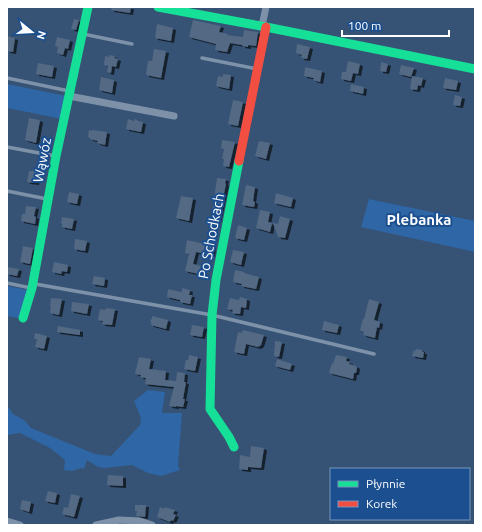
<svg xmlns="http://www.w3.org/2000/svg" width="482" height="532" viewBox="0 0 482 532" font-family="Ubuntu,sans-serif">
<defs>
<filter id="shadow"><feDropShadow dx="3" dy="2" stdDeviation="0" flood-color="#0009"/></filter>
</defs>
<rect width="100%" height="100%" fill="#365274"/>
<!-- green -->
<g fill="#2f66a5">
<polygon points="7,84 66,96 62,119 7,108"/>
<polygon points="369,199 475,221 475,252 361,227"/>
<polygon points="7,286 28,290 19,318 7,316"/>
<polygon points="148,390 165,392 162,413 182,413 178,466 180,470 161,476 148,473 132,465 104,468 98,467 87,460 84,469 81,468 72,471 64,470 65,460 50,448 20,433 7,435 7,405 13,414 24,420 31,428 95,454 111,456 140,425 141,418 134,401"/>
</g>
<!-- building -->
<g fill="#526984" filter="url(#shadow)">
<polygon points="112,7 131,7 130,13 111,10"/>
<polygon points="74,19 79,20 76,30 71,29"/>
<polygon points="193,20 221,26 219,32 228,34 227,35 243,37 244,30 258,32 256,46 248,45 248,47 242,46 242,45 230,43 227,52 215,50 216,44 189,37"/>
<polygon points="157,24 173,28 171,41 155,38"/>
<polygon points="7,36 15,38 13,52 7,51"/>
<polygon points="57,37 70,40 68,49 65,48 63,55 57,53 58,47 55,46"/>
<polygon points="297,44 310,47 307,59 301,58 302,55 296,53"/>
<polygon points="154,49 166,51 161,78 146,75 148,61 152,61"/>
<polygon points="109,55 115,56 114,58 118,59 116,67 112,66 111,73 107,72 108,66 104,65 105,56 109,57"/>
<polygon points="348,61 360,64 358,74 353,73 351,81 341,79 342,72 346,72"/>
<polygon points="381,62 388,64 386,72 380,71"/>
<polygon points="38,63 54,66 52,77 36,74"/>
<polygon points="401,65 414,68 411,77 399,74"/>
<polygon points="305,67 322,71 320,82 313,80 314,78 304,76"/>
<polygon points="223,74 231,75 229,89 216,86 218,76 223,77"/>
<polygon points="412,76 423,78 421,86 418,85 417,90 410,89"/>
<polygon points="101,77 114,80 112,93 99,90"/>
<polygon points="445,78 458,81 456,90 443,88"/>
<polygon points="351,84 364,87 363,94 350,91"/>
<polygon points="455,95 462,97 460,106 453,105"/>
<polygon points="233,100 243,102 238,126 228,124"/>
<polygon points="29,118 40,120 36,143 25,140"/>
<polygon points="128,119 134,121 135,119 137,120 138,121 143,122 141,132 126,129"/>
<polygon points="89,130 92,131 92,130 107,132 105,145 97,143 98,141 90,139 90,138 88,137"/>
<polygon points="222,140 235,142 229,167 223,166 224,159 222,159 224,149 221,148"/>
<polygon points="259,141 270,143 266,159 255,156"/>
<polygon points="34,170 35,172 38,173 36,183 27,182 29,171 32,171"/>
<polygon points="217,178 226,179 225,183 226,184 218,221 211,220"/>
<polygon points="246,185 255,187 253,201 255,202 254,207 242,205"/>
<polygon points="69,192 79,194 77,204 67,202"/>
<polygon points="276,193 293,198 291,207 274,203"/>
<polygon points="181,196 193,198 189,221 176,218"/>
<polygon points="26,206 36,207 34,216 36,217 35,224 21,221 22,214 25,214"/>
<polygon points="260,210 270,212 268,222 272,223 270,232 256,228"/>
<polygon points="280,216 290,219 285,238 278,237 273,223 278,224"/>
<polygon points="62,217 74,219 72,229 62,227 62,224 61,223"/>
<polygon points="238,225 247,228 244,240 235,238"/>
<polygon points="75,239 87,241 85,251 74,249"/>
<polygon points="187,240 213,246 212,255 196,252 193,264 201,266 199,274 185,271 189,254 185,253"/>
<polygon points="23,246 33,248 30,264 20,262"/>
<polygon points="233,250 244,252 241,265 230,262"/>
<polygon points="54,262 68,265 67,272 62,271 61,274 52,272"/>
<polygon points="7,267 19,269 17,276 7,274"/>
<polygon points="235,270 244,272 244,273 259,277 256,289 241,286 242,284 233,282"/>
<polygon points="94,276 105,278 104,286 92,284"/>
<polygon points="182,288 190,290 189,295 192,295 190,304 180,302 180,300 167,297 168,289 182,292"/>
<polygon points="240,297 247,299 246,308 241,307 240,314 232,313 233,310 227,309 230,298 239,300"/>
<polygon points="51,298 62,299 59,315 50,313 51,307 50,307"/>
<polygon points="369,299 379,302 374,320 380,322 379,328 377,327 375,338 363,335 364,332 360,330 363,319 364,319"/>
<polygon points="72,302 89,304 87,314 71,311"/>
<polygon points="106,308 115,309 112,325 102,324 103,321 98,320 100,309 105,310"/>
<polygon points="152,316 168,320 166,329 151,325 151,322 150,320 152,319"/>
<polygon points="324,321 339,325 337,333 322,330"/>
<polygon points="192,325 204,327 202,337 190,335"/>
<polygon points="58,326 80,330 80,335 57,332"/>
<polygon points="243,330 264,335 261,345 258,347 246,344 244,354 234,352 238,332 242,333"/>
<polygon points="35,333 47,336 44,349 35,347 37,339 34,339"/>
<polygon points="275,341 282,342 279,357 274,356"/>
<polygon points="416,349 422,350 422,352 424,352 423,358 412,356 414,350 416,351"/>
<polygon points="189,355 198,357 195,371 184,369 186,360 188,360"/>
<polygon points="336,355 347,357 346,361 350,362 349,364 356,366 357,368 356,373 354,373 353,379 329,373 332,363 333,364"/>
<polygon points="139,357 151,359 149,369 166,371 165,380 176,381 177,372 185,373 184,382 186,382 183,399 185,399 183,407 176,406 176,407 169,406 174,387 145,384 146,378 140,377 141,375 135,374"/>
<polygon points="277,359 292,364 290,370 275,366"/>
<polygon points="251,446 264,448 261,468 248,467 248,470 239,469 240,455 250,457"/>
<polygon points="108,475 123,476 123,486 107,485"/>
<polygon points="48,491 57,493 55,503 45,501"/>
<polygon points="71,494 80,496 74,517 62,514 64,507 68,508"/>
<polygon points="22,500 31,502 29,512 20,509"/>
<polygon points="135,505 146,505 145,517 136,516 137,511 135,511"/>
<polygon points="160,507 164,509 165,507 175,510 173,514 176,515 173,521 171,520 170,522 157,517"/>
</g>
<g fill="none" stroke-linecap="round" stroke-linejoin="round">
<!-- lane -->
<g stroke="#7d92a8" stroke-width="3.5">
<polyline points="83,34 132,44"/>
<polyline points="202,58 257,69"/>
<polyline points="7,78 69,91"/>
<polyline points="7,147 55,156"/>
<polyline points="7,191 47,199"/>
<polyline points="7,283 31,288"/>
<polyline points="35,284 212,315 374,354"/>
</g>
<!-- street -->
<g stroke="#7d92a8" stroke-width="7">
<polyline points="262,26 266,7"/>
<polyline points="69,96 174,116"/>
<polyline points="7,521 20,525"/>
<polyline points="96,525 119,520 140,521 152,525"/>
</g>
<!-- fast -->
<g stroke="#16e098" stroke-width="9">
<polyline points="158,7 266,27 475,69"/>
<polyline points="23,318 32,288 56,156 88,7"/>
<polyline points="234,447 229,437 210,409 212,315 216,280 239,161"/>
</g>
<!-- jam -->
<polyline stroke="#f24e42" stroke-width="9" points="239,161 266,27"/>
</g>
<g text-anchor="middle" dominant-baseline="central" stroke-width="4" stroke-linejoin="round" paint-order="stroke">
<!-- street labels -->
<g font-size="14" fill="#fff" stroke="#1b4f8f">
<text transform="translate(42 160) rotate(-79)">Wąwóz</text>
<text transform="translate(211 236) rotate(-79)">Po Schodkach</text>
</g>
<!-- neighbourhood labels -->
<g font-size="15" font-weight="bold" fill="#fff" stroke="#1b4f8f">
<text x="419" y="219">Plebanka</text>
</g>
</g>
<!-- border -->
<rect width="482" height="532" fill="none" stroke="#ffffff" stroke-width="16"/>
<!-- legend -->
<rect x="330" y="468" width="140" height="52" fill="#1b4f8f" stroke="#7695bc"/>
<rect x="338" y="481" width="20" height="6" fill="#16e098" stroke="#7695bc"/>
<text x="366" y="488" font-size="12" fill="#ffffff">Płynnie</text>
<rect x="338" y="501" width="20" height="6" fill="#f24e42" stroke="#7695bc"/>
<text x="366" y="508" font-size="12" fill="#ffffff">Korek</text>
<!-- north arrow -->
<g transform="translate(32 32) rotate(108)" stroke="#1b4f8f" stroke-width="3" paint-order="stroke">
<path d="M0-3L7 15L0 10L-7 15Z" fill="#ffffff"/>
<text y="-6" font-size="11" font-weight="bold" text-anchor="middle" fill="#ffffff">N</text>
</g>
<!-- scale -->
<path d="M342 30v6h107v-6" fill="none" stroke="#ffffff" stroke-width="2"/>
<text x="348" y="30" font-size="12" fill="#ffffff" stroke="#1b4f8f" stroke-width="3" paint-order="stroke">100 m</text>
</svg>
